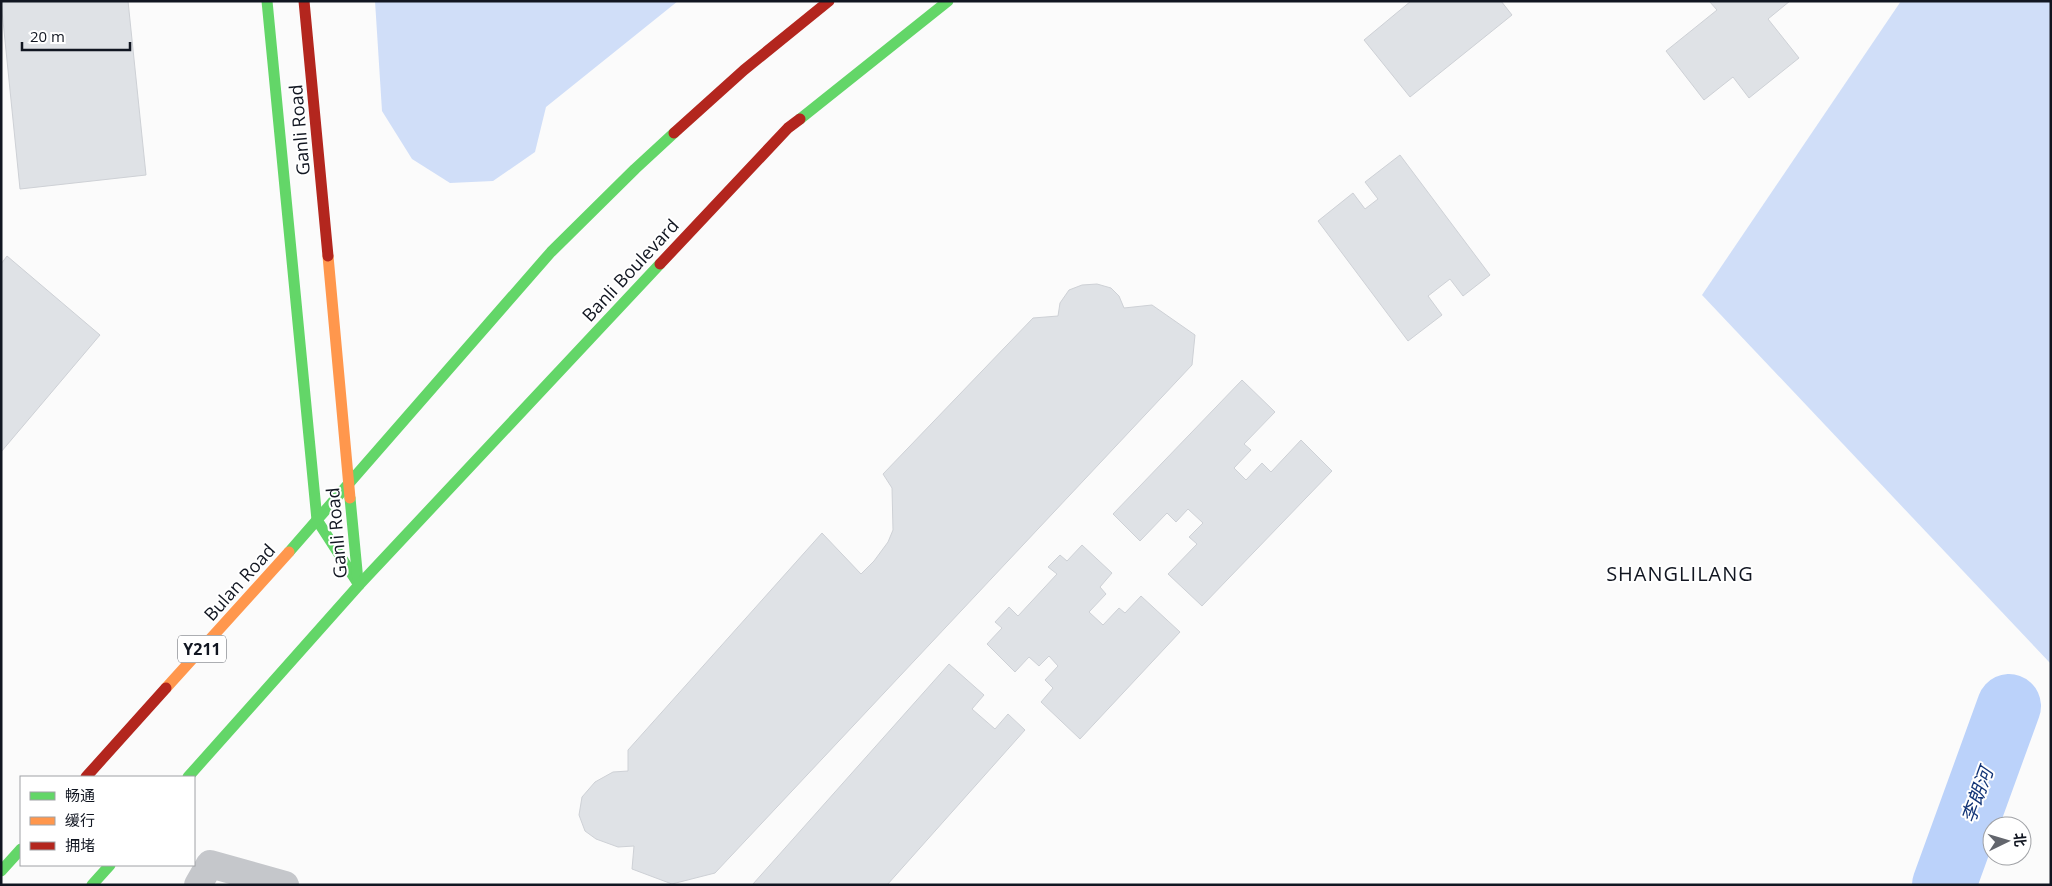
<svg xmlns="http://www.w3.org/2000/svg" width="2052" height="886" viewBox="0 0 2052 886" font-family="'Open Sans','Noto Sans SC',sans-serif">
<rect width="100%" height="100%" fill="#fbfbfb"/>
<!-- forest -->
<g fill="#d0def8">
<polygon points="375,1 678,1 546,107 535,152 493,181 450,183 412,159 382,111"/>
<polygon points="1901,1 2051,1 2051,664 1702,295"/>
</g>
<g fill="none" stroke-linecap="round" stroke-linejoin="round">
<!-- river -->
<polyline stroke="#bbd2fa" stroke-width="64" points="1944,885 2009,706"/>
</g>
<!-- building -->
<g fill="#dfe2e6" stroke="#ced1d6">
<polygon points="1,1 128,1 146,175 20,189"/>
<polygon points="1411,1 1501,1 1512,15 1410,97 1364,40"/>
<polygon points="1709,1 1790,1 1768,19 1799,58 1749,98 1733,77 1704,100 1666,51 1717,10"/>
<polygon points="1400,155 1490,275 1463,296 1450,279 1428,296 1442,315 1408,341 1318,221 1353,193 1365,209 1378,199 1365,182"/>
<polygon points="7,256 100,335 1,452 1,264"/>
<polygon points="1097,284 1111,288 1119,296 1124,308 1152,305 1195,335 1192,365 715,873 672,884 632,869 634,846 618,847 596,839 585,831 579,815 582,797 595,782 613,772 628,771 628,750 822,533 861,574 874,561 888,542 893,530 892,488 883,474 1033,318 1058,316 1060,303 1069,290 1082,285"/>
<polygon points="1242,380 1275,412 1244,444 1251,450 1234,468 1246,480 1262,463 1271,472 1301,440 1332,471 1202,606 1168,574 1197,544 1189,537 1203,523 1188,509 1176,522 1167,513 1140,541 1113,514"/>
<polygon points="1082,545 1112,573 1100,587 1106,594 1089,612 1103,625 1119,608 1125,613 1141,596 1180,632 1080,739 1041,702 1053,688 1045,680 1058,666 1049,656 1039,666 1029,657 1015,672 987,644 1002,628 995,622 1009,607 1018,616 1057,574 1048,567 1060,555 1067,561"/>
<polygon points="949,664 984,695 972,709 995,729 1008,714 1025,730 887,885 754,885 753,884"/>
</g>
<g fill="none" stroke-linecap="round" stroke-linejoin="round">
<!-- street -->
<polyline stroke="#c5c7cb" stroke-width="28" points="198,885 210,864 285,885"/>
<!-- fast -->
<g stroke="#63d668" stroke-width="11">
<polyline points="267,1 317,520 359,585"/>
<polyline points="800,119 948,1"/>
<polyline points="350,498 358,581"/>
<polyline points="289,552 551,252 635,169 674,133"/>
<polyline points="188,777 359,585 660,264"/>
<polyline points="1,871 21,849"/>
<polyline points="92,885 110,865"/>
</g>
<!-- slow -->
<g stroke="#ff974d" stroke-width="11">
<polyline points="328,256 350,498"/>
<polyline points="166,688 289,552"/>
</g>
<!-- jam -->
<g stroke="#b3261e" stroke-width="11">
<polyline points="304,1 328,256"/>
<polyline points="674,133 744,70 829,1"/>
<polyline points="660,264 788,128 800,119"/>
<polyline points="86,777 166,688"/>
</g>
</g>
<g text-anchor="middle" dominant-baseline="central" stroke-width="4" stroke-linejoin="round" paint-order="stroke">
<!-- shield labels -->
<rect fill="#fff" stroke="#585c64" stroke-width="1" x="178" y="635.5" width="48" height="27" rx="4"/>
<g font-size="16" font-weight="bold" fill="#111621">
<text x="202" y="649">Y211</text>
</g>
<!-- street labels -->
<g font-size="18" fill="#111621" stroke="#fff">
<text transform="translate(299 130) rotate(-95)">Ganli Road</text>
<text transform="translate(630 270) rotate(-47)">Banli Boulevard</text>
<text transform="translate(336 533) rotate(-95)">Ganli Road</text>
<text transform="translate(239 582) rotate(-48)">Bulan Road</text>
</g>
<!-- water labels -->
<g font-size="19" font-style="italic" fill="#133577" stroke="#fff">
<text transform="translate(1977 795) rotate(-70)">李朗河</text>
</g>
<!-- quarter labels -->
<g font-size="20" letter-spacing="1" fill="#111621" stroke="#fff">
<text x="1680" y="573">SHANGLILANG</text>
</g>
</g>
<!-- border -->
<rect width="2052" height="886" fill="none" stroke="#111621" stroke-width="5"/>
<!-- legend -->
<rect x="20" y="776" width="175" height="90" fill="#ffffff" stroke="#a0a2a6"/>
<rect x="30" y="792" width="25" height="8" fill="#63d668" stroke="#a0a2a6"/>
<text x="65" y="801" font-size="15" fill="#111621">畅通</text>
<rect x="30" y="817" width="25" height="8" fill="#ff974d" stroke="#a0a2a6"/>
<text x="65" y="826" font-size="15" fill="#111621">缓行</text>
<rect x="30" y="842" width="25" height="8" fill="#b3261e" stroke="#a0a2a6"/>
<text x="65" y="851" font-size="15" fill="#111621">拥堵</text>
<!-- north arrow -->
<g transform="translate(2007 841) rotate(85)"><circle r="24" fill="#ffffff" stroke="#a0a2a6"/>
<path d="M0-4L9 19L0 12L-9 19Z" fill="#63666d"/>
<text y="-8" font-size="14" font-weight="bold" text-anchor="middle" fill="#111621">北</text>
</g>
<!-- scale -->
<path d="M22 42v8h108v-8" fill="none" stroke="#111621" stroke-width="2.5"/>
<text x="30" y="42" font-size="15" fill="#111621" stroke="#ffffff" stroke-width="4" paint-order="stroke">20 m</text>
</svg>
